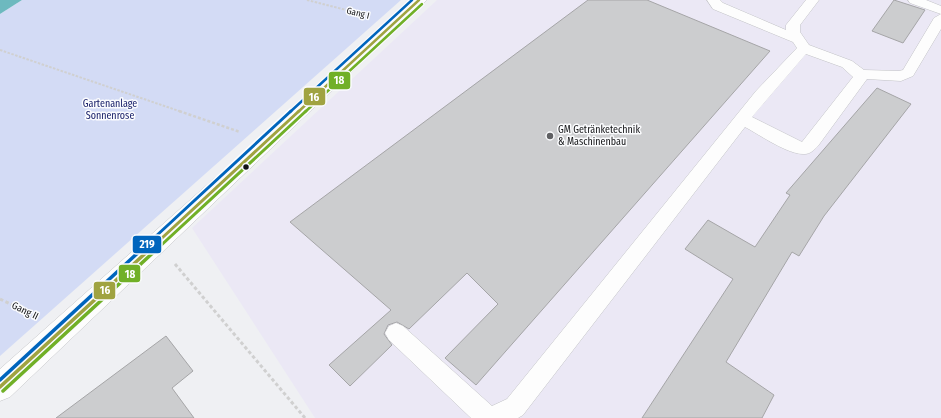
<svg xmlns="http://www.w3.org/2000/svg" width="941" height="418" viewBox="0 0 941 418" font-family="'Fira Sans Condensed',sans-serif">
<rect width="100%" height="100%" fill="#eff0f3"/>
<!-- commercial -->
<polygon fill="#ebe8f5" points="437,0 941,0 941,418 315,418 192,228"/>
<!-- green -->
<polygon fill="#d3dbf5" points="22,0 401,0 0,356 0,14"/>
<!-- water -->
<polygon fill="#6db9bf" points="0,0 22,0 0,14"/>
<!-- building -->
<g fill="#cccdcf" stroke="#a5a5a7">
<polygon points="588,0 647,0 770,51 476,385 445,358 498,304 467,273 409,329 397,322 388,325 384,334 392,345 350,386 329,365 391,310 290,222"/>
<polygon points="894,0 925,10 903,43 872,31"/>
<polygon points="877,88 911,104 824,216 799,256 792,252 726,362 774,395 762,418 642,418 733,279 685,249 708,220 755,247 790,195 786,193"/>
<polygon points="166,336 193,371 172,388 194,418 56,418"/>
</g>
<g fill="none" stroke-linecap="round" stroke-linejoin="round">
<!-- lane casing -->
<g stroke="#c2c3c6" stroke-width="1">
<g id="lane">
<path d="M707,0H720L723,3L786,30V25L806,0H819L800,25V32L809,45L852,61L864,70L899,71L903,70L934,18L941,14V29L913,76L901,81L867,79L818,146C814,150 810,154 805,154C788,155 760,135 745,127L523,415L518,418H471L389,340L385,333L389,326L396,323L403,326L492,406L507,399L756,91L797,48L793,42L713,9ZM806,54L842,67L853,77L802,142L752,117Z"/>
<polygon points="908,0 926,0 941,6 941,14 910,3"/>
</g>
</g>
<!-- secondary casing -->
<g stroke="#c2c3c6" stroke-width="1">
<polygon id="secondary" points="410,0 427,0 10,397 0,401 0,369 234,161"/>
</g>
<!-- path-far2 -->
<g stroke="#d0d0d0" stroke-width="2" stroke-dasharray="2.5 1.5" stroke-linecap="butt">
<polyline points="307,0 366,15"/>
<polyline points="0,50 182,112"/>
</g>
<!-- path-far1 -->
<polyline stroke="#d0d0d0" stroke-width="2.5" stroke-dasharray="3 2" stroke-linecap="butt" points="179,111 240,132"/>
<!-- path -->
<g stroke="#d0d0d0" stroke-width="3" stroke-dasharray="3.5 2.5" stroke-linecap="butt">
<polyline points="175,264 305,418"/>
<polyline points="0,299 34,315"/>
</g>
<!-- lane -->
<use href="#lane" fill="#fdfdfd" fill-rule="evenodd"/>
<!-- secondary -->
<use href="#secondary" fill="#fdfdfd" fill-rule="evenodd"/>
<!-- bus-1-far2 casing -->
<g stroke="#fbfcfe" stroke-width="5">
<polyline id="bus-1-far2" points="298,112 419,0"/>
</g>
<!-- bus-1-far1 casing -->
<g stroke="#fbfcfe" stroke-width="6">
<polyline id="bus-1-far1" points="149,250 299,111"/>
</g>
<!-- bus-1 casing -->
<g stroke="#fbfcfe" stroke-width="6">
<polyline id="bus-1" points="0,387 150,249"/>
</g>
<!-- bus-2-far2 casing -->
<g stroke="#fbfcfe" stroke-width="5">
<polyline id="bus-2-far2" points="305,112 422,4"/>
</g>
<!-- bus-2-far1 casing -->
<g stroke="#fbfcfe" stroke-width="6">
<polyline id="bus-2-far1" points="156,250 306,111"/>
</g>
<!-- bus-2 casing -->
<g stroke="#fbfcfe" stroke-width="6">
<polyline id="bus-2" points="3,391 157,249"/>
</g>
<!-- bus-3-far2 casing -->
<g stroke="#fbfcfe" stroke-width="5">
<polyline id="bus-3-far2" points="290,112 412,0"/>
</g>
<!-- bus-3-far1 casing -->
<g stroke="#fbfcfe" stroke-width="6">
<polyline id="bus-3-far1" points="141,250 291,111"/>
</g>
<!-- bus-3 casing -->
<g stroke="#fbfcfe" stroke-width="6">
<polyline id="bus-3" points="0,380 142,249"/>
</g>
<!-- bus-1-far2 -->
<use href="#bus-1-far2" stroke="#a0a341" stroke-width="2.5"/>
<!-- bus-1-far1 -->
<use href="#bus-1-far1" stroke="#a0a341" stroke-width="3"/>
<!-- bus-1 -->
<use href="#bus-1" stroke="#a0a341" stroke-width="3.5"/>
<!-- bus-2-far2 -->
<use href="#bus-2-far2" stroke="#71b027" stroke-width="2.5"/>
<!-- bus-2-far1 -->
<use href="#bus-2-far1" stroke="#71b027" stroke-width="3"/>
<!-- bus-2 -->
<use href="#bus-2" stroke="#71b027" stroke-width="3.5"/>
<!-- bus-3-far2 -->
<use href="#bus-3-far2" stroke="#0065bd" stroke-width="2.5"/>
<!-- bus-3-far1 -->
<use href="#bus-3-far1" stroke="#0065bd" stroke-width="3"/>
<!-- bus-3 -->
<use href="#bus-3" stroke="#0065bd" stroke-width="3.5"/>
</g>
<!-- markers -->
<circle fill="#5f6063" stroke="#fbfcfe" stroke-width="1.5" cx="550" cy="136" r="4"/>
<circle fill="#121315" stroke="#fbfcfe" stroke-width="1.5" cx="246" cy="167" r="3.5"/>
<g text-anchor="middle" dominant-baseline="central" stroke-width="3" stroke-linejoin="round" paint-order="stroke">
<!-- far-street labels -->
<g font-size="9" fill="#121315" stroke="#fbfcfe">
<text transform="translate(358 13) rotate(14)">Gang I</text>
</g>
<!-- park labels -->
<g font-size="10" fill="#192069" stroke="#fbfcfe">
<text x="110" y="104">Gartenanlage<tspan x="110" dy="12">Sonnenrose</tspan></text>
</g>
<!-- poi labels -->
<g font-size="10" fill="#121315" stroke="#fbfcfe" text-anchor="start">
<text x="558" y="130">GM Getränketechnik<tspan x="558" dy="12">&amp; Maschinenbau</tspan></text>
</g>
<!-- street labels -->
<g font-size="10" fill="#121315" stroke="#fbfcfe">
<text transform="translate(25 311) rotate(26)">Gang II</text>
</g>
</g>
<g stroke="#fbfcfe" stroke-width="1.5">
<rect x="328" y="71" width="23" height="19" rx="4" fill="#71b027"/>
<rect x="303" y="87" width="23" height="19" rx="4" fill="#a0a341"/>
<rect x="132" y="235" width="30" height="19" rx="4" fill="#0065bd"/>
<rect x="118" y="264" width="23" height="19" rx="4" fill="#71b027"/>
<rect x="93" y="281" width="23" height="19" rx="4" fill="#a0a341"/>
</g>
<g font-size="11" text-anchor="middle" font-weight="bold" fill="#fff">
<text x="339" y="84">18</text>
<text x="314" y="101">16</text>
<text x="147" y="248">219</text>
<text x="130" y="278">18</text>
<text x="105" y="294">16</text>
</g>
</svg>
